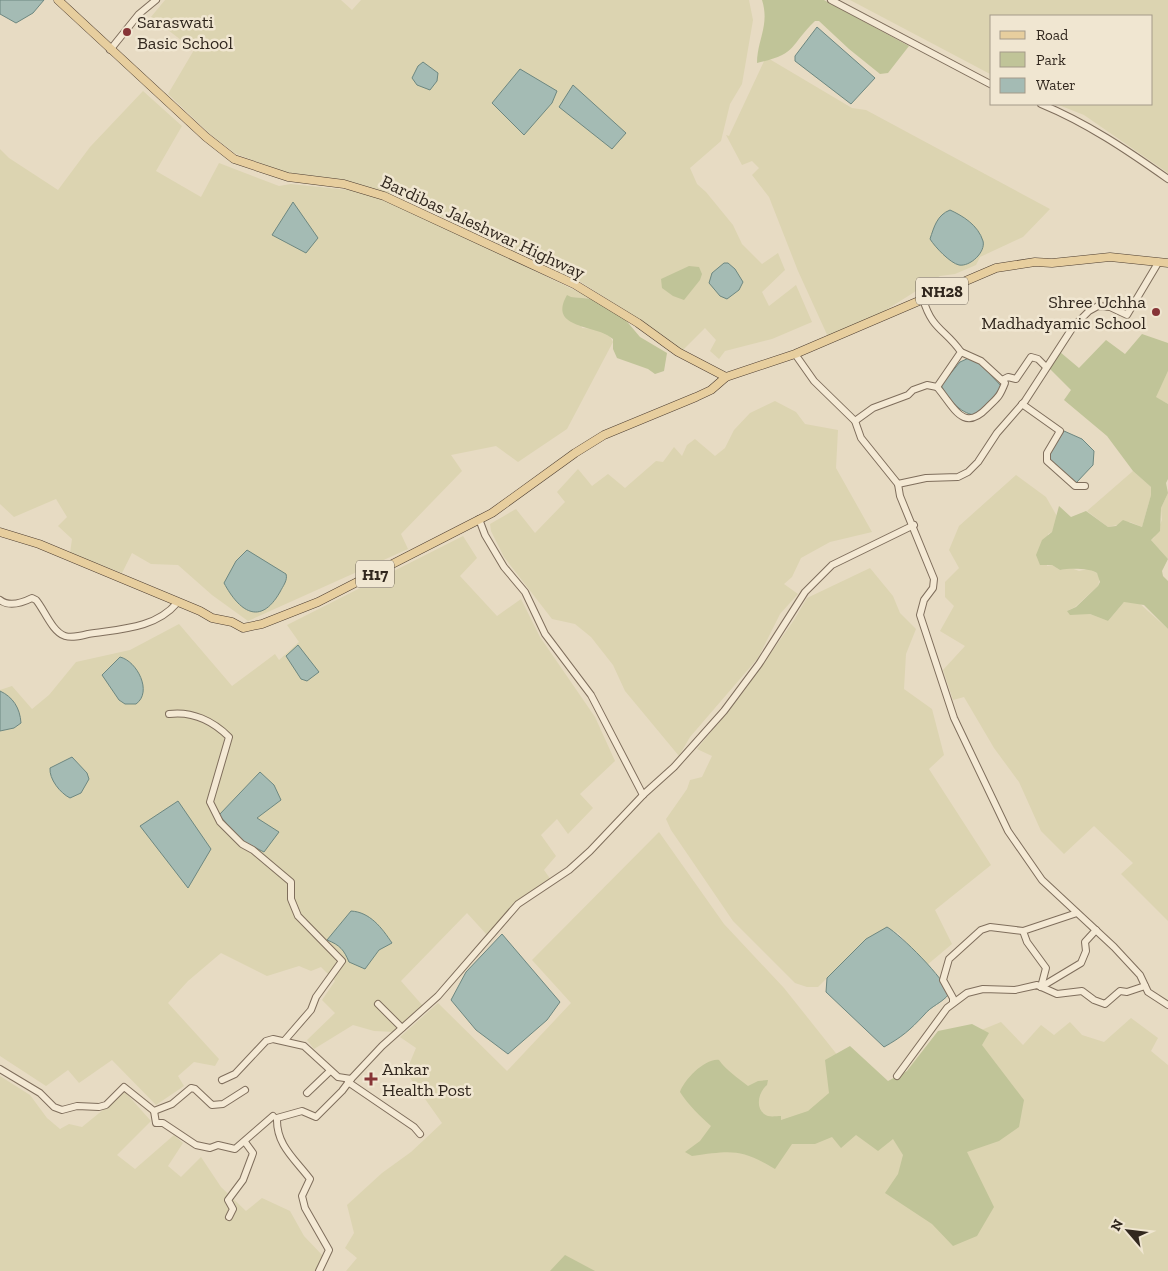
<svg xmlns="http://www.w3.org/2000/svg" width="1168" height="1271" viewBox="0 0 1168 1271" font-family="'Zilla Slab',serif">
<rect width="100%" height="100%" fill="#e7dbc3"/>
<!-- farmland -->
<g fill="#dcd4b1">
<polygon points="165,0 341,0 352,10 361,0 749,0 753,20 742,84 730,104 721,141 690,168 697,184 706,192 733,225 742,244 762,264 778,253 785,270 762,292 769,306 796,285 812,322 772,339 725,351 719,359 710,351 716,340 705,328 682,351 640,320 576,279 395,195 344,180 284,172 236,154 211,135 168,94 194,50 151,17"/>
<polygon points="850,0 1168,0 1168,173 1084,115 1056,104 1152,104 1152,16 992,16 992,75"/>
<polygon points="766,57 852,108 866,110 1050,209 1023,237 980,257 976,265 955,274 940,276 862,325 829,339 798,271 769,197 752,175 759,168 752,161 742,165 726,135 729,136"/>
<polygon points="143,91 182,126 156,171 201,197 219,163 279,186 291,184 358,191 406,209 593,299 571,297 582,328 596,329 609,335 613,342 567,429 518,462 496,446 451,455 462,471 401,534 408,549 248,621 212,595 178,565 151,564 132,553 122,573 70,553 72,539 58,526 67,517 56,499 14,517 0,504 0,149 9,158 58,190 90,147"/>
<polygon points="1168,371 1168,404 1155,397"/>
<polygon points="775,401 796,412 805,424 838,430 836,468 872,532 830,542 801,558 792,577 784,584 798,594 780,614 758,658 690,737 679,756 625,691 613,665 591,637 575,624 552,619 504,557 491,531 490,524 516,509 535,533 565,502 557,492 578,469 592,486 608,474 625,488 656,461 663,462 674,447 682,456 687,445 695,439 715,456 725,448 734,430 750,413"/>
<polygon points="1133,471 1151,487 1151,495 1142,527 1130,522 1108,527 1087,511"/>
<polygon points="1016,475 1046,497 1058,518 1052,532 1048,534 1047,566 1052,565 1060,570 1071,568 1079,571 1088,569 1097,573 1100,577 1098,586 1075,607 1067,611 1090,614 1108,621 1124,602 1139,603 1168,629 1168,921 1121,874 1133,863 1094,826 1064,854 1041,831 1019,782 994,748 964,697 953,700 943,670 965,646 940,631 954,606 945,597 945,582 959,568 949,550 959,526"/>
<polygon points="1168,493 1168,559 1151,540 1154,538 1162,520 1161,508"/>
<polygon points="463,536 477,558 460,576 497,616 521,599 540,637 595,717 615,761 580,794 593,808 568,834 557,819 541,835 556,856 544,870 551,880 514,904 487,935 467,913 401,981 423,1006 394,1032 374,1031 353,1025 314,1049 307,1040 335,1013 322,1000 335,981 321,967 311,971 299,966 267,976 221,953 188,981 168,1003 219,1059 215,1066 194,1062 178,1076 184,1086 156,1105 112,1060 79,1083 68,1070 46,1086 0,1056 0,690 12,686 32,709 49,695 76,662 130,650 179,624 232,686 275,654 279,660 299,642 287,625"/>
<polygon points="870,568 893,596 900,613 916,629 906,654 904,689 932,709 944,755 929,769 991,865 935,910 952,944 927,965 898,933 887,928 866,939 818,987 807,987 795,983 733,921 671,830 666,819 687,789 690,780 702,777 712,756 697,749 744,691 794,620 807,598"/>
<polygon points="659,832 724,924 784,988 878,1106 937,1033 945,1041 964,1037 1001,1022 1023,1045 1041,1025 1054,1035 1070,1022 1082,1035 1104,1042 1131,1018 1158,1038 1151,1051 1168,1065 1168,1271 346,1271 357,1258 345,1248 354,1233 347,1205 382,1173 411,1152 442,1123 406,1072 416,1048 400,1037 438,1003 507,1071 571,1003 532,960"/>
<polygon points="0,1076 30,1095 47,1118 60,1129 69,1124 82,1127 125,1092 151,1121 117,1155 135,1169 174,1135 183,1143 168,1166 181,1177 201,1157 221,1187 246,1211 262,1198 290,1211 304,1236 323,1256 315,1271 0,1271"/>
</g>
<!-- green -->
<g fill="#c0c498">
<path d="M762,0H824L909,46L888,73L880,74L849,49L819,21H815C789,46 798,54 757,63C757,40 770,25 762,0Z"/>
<polygon points="689,266 699,267 702,274 700,280 684,300 673,296 662,288 661,279"/>
<path d="M567,295L571,297L593,299L624,318L640,337L667,353L664,371L655,374L648,369L617,358L613,349V339C597,324 547,330 567,295Z"/>
<path d="M1142,334L1168,343V371L1156,397L1168,404V479L1166,483L1168,493L1161,508L1160,531L1151,540L1168,559L1162,571L1163,576L1168,581V629L1144,605L1124,602L1108,621L1090,614L1070,615L1067,611L1076,607L1098,586L1100,582L1097,573C1090,568 1069,568 1060,570L1052,565H1040L1036,555L1042,540L1052,532L1059,506L1071,517L1086,511L1108,527L1116,526L1123,520L1142,527L1151,495V487L1133,471L1107,436L1064,400L1071,390L1048,367L1060,352L1079,368L1106,340L1125,354Z"/>
<path d="M972,1024L989,1033L982,1045L1024,1100L1019,1127L999,1141L967,1152L994,1207L977,1236L953,1246L932,1224L885,1193L898,1174L903,1155L893,1139L878,1151L856,1135L841,1148L832,1137L815,1144H792L775,1169C740,1148 731,1151 692,1156L685,1152L700,1141L711,1126C701,1117 688,1105 680,1092C684,1080 705,1058 719,1060C726,1070 738,1078 748,1086L758,1081L768,1080L767,1085C758,1092 754,1111 768,1116C772,1117 777,1116 781,1116V1120L808,1111L829,1093L825,1060L850,1046L888,1081L907,1071L938,1031Z"/>
<polygon points="565,1255 595,1271 550,1271"/>
</g>
<!-- water -->
<g fill="#a4bbb4" stroke="#6d8780">
<polygon points="0,0 44,0 33,13 16,23 0,14"/>
<polygon points="817,27 875,78 851,104 795,61 795,56"/>
<polygon points="423,62 438,73 437,81 430,90 417,85 412,78 418,66"/>
<polygon points="520,69 557,91 552,103 524,135 492,103"/>
<polygon points="573,85 626,133 612,149 559,107"/>
<polygon points="293,202 318,238 306,253 272,235"/>
<path d="M950,210C963,216 978,225 983,241C986,252 970,267 959,265C950,263 935,247 930,239C934,227 937,215 950,210Z"/>
<polygon points="724,263 728,263 735,269 743,282 739,290 727,299 720,296 709,283 712,273"/>
<path d="M971,357L978,361L1001,386L998,395L974,415C960,413 947,398 941,385L960,362Z"/>
<polygon points="1064,431 1082,439 1094,451 1093,465 1076,483 1046,458"/>
<path d="M247,550L286,574C288,580 283,586 280,592C260,627 239,611 224,583L236,561Z"/>
<polygon points="298,645 319,672 307,681 301,679 286,656"/>
<path d="M120,657C137,661 153,692 136,704H125L119,700L102,675Z"/>
<path d="M0,691C13,697 20,708 21,723L14,728L0,731Z"/>
<path d="M72,757L87,773L89,779L81,793L70,798C60,793 49,779 50,768Z"/>
<polygon points="260,772 274,785 281,800 257,818 279,832 264,852 242,841 219,815"/>
<polygon points="178,801 211,849 188,888 140,826"/>
<path d="M351,911C370,912 382,928 392,943L379,950L365,969L349,962C344,950 340,945 327,940Z"/>
<path d="M887,927C901,935 945,979 949,994C942,1003 931,1006 924,1015C910,1030 902,1037 884,1047L826,992L827,978L866,939Z"/>
<polygon points="502,934 560,1002 547,1020 508,1054 476,1030 451,1000 466,972"/>
</g>
<g fill="none" stroke-linecap="round" stroke-linejoin="round">
<!-- minor casing -->
<g stroke="#7f6e5c" stroke-width="8">
<g id="minor">
<polyline points="831,0 992,85"/>
<polyline points="110,50 139,14 156,0"/>
<path d="M1041,104C1087,123 1127,150 1168,179"/>
<polyline points="795,354 814,381 855,421 861,438 898,484 900,496 934,579 933,588 924,600 920,615 954,718 1008,831 1042,880 1114,947 1140,975 1148,992 1168,1005"/>
<polyline points="1002,380 1008,377 1016,379 1031,357 1038,359 1046,367"/>
<path d="M937,387C954,407 963,433 987,408C998,397 999,398 1005,383L981,361L961,352"/>
<polyline points="1022,404 1060,431 1047,453 1047,461 1075,486 1085,486"/>
<path d="M855,421L873,408L908,395L913,390L927,385L937,387L961,352C945,329 932,330 923,299"/>
<polyline points="898,484 926,478 958,477 968,472 978,462 997,433 1025,401 1073,327 1089,311 1098,306 1110,307 1127,315 1158,263"/>
<polyline points="479,519 485,535 504,567 525,592 545,634 591,695 643,795"/>
<path d="M0,600C9,607 22,603 32,598L36,600C44,609 52,632 65,636C72,638 80,636 88,634C119,629 155,629 177,603"/>
<path d="M169,714C192,711 213,721 229,737L210,802L220,822L242,844L253,850L291,882V899L298,916L342,961L316,997L311,1010L285,1040"/>
<polyline points="1041,987 1046,968 1027,942 1023,931 1077,913"/>
<polyline points="1041,987 1081,963 1086,951 1085,942 1096,930"/>
<polyline points="953,1002 953,998 943,980 949,959 981,930 990,927 1023,931"/>
<polyline points="378,1004 402,1028"/>
<polyline points="0,1069 40,1093 54,1107 62,1110 77,1106 99,1107 106,1105 124,1087 154,1111 172,1104 191,1088 195,1089 212,1105 223,1104 245,1090"/>
<polyline points="897,1076 947,1008 967,993 983,989 1015,990 1037,985 1057,994 1082,991 1094,1000 1105,1004 1120,991 1127,992 1145,986"/>
<polyline points="222,1080 235,1074 266,1041 273,1039 304,1046 338,1077 351,1079"/>
<polyline points="348,1082 414,1127 420,1134"/>
<polyline points="307,1093 330,1071"/>
<polyline points="154,1111 156,1123 163,1123 196,1145 210,1148 218,1145 235,1149 273,1116"/>
<polyline points="229,1217 233,1209 228,1200 243,1180 252,1156 253,1153 245,1142"/>
<path d="M319,1271L329,1250L305,1208L302,1196L310,1179C295,1159 276,1145 277,1118L302,1111L316,1117L342,1091L351,1079L382,1046L438,996L518,904L569,870L590,851L644,794L674,767L724,711L759,664L805,592L832,565L914,525"/>
</g>
</g>
<!-- major casing -->
<g stroke="#4d3d30" stroke-width="9">
<g id="major">
<polyline points="58,0 206,137 234,159 288,177 344,184 384,196 574,284 638,323 678,352 726,377"/>
<polyline points="0,532 39,544 200,611 212,618 232,622 243,628 262,624 318,602 492,513 575,453 604,435 696,397 711,390 726,377 795,354 996,268 1035,262 1052,263 1110,257 1168,263"/>
</g>
</g>
<!-- minor -->
<use href="#minor" stroke="#f4e9d4" stroke-width="6"/>
<!-- major -->
<use href="#major" stroke="#e7ce9e" stroke-width="8"/>
</g>
<!-- markers -->
<g fill="#863436" stroke="#f0e6d1" stroke-width="2">
<circle cx="127" cy="32" r="5"/>
<circle cx="1156" cy="312" r="5"/>
<path d="M368.5 1071.5h5v5h5v5h-5v5h-5v-5h-5v-5h5z"/>
</g>
<g text-anchor="middle" dominant-baseline="central" stroke-width="5" stroke-linejoin="round" paint-order="stroke">
<!-- shield labels -->
<g fill="#f0e6d1" stroke="#6a6054" stroke-width="1">
<rect x="916" y="277.5" width="52" height="27" rx="4"/>
<rect x="356" y="560.5" width="38" height="27" rx="4"/>
</g>
<g font-size="16" font-weight="bold" fill="#31271e">
<text x="942" y="291">NH28</text>
<text x="375" y="574">H17</text>
</g>
<!-- poi labels -->
<g font-size="18" fill="#31271e" stroke="#f0e6d1" text-anchor="start">
<text x="137" y="22">Saraswati<tspan x="137" dy="21">Basic School</tspan></text>
<text x="1146" y="302" text-anchor="end">Shree Uchha<tspan x="1146" dy="21">Madhadyamic School</tspan></text>
<text x="382" y="1069">Ankar<tspan x="382" dy="21">Health Post</tspan></text>
</g>
<!-- street labels -->
<g font-size="18" fill="#31271e" stroke="#f0e6d1">
<text transform="translate(483 227) rotate(25)">Bardibas Jaleshwar Highway</text>
</g>
</g>
<!-- legend -->
<rect x="990" y="15" width="162" height="90" fill="#f0e6d1" stroke="#a49a89"/>
<rect x="1000" y="31" width="25" height="8" fill="#e7ce9e" stroke="#a49a89"/>
<text x="1036" y="40" font-size="15" fill="#31271e">Road</text>
<rect x="1000" y="52" width="25" height="15" fill="#c0c498" stroke="#a49a89"/>
<text x="1036" y="65" font-size="15" fill="#31271e">Park</text>
<rect x="1000" y="78" width="25" height="15" fill="#a4bbb4" stroke="#a49a89"/>
<text x="1036" y="90" font-size="15" fill="#31271e">Water</text>
<!-- north arrow -->
<g transform="translate(1128 1231) rotate(298)" stroke="#f0e6d1" stroke-width="4" paint-order="stroke">
<path d="M0-4L9 19L0 12L-9 19Z" fill="#31271e"/>
<text y="-8" font-size="14" font-weight="bold" text-anchor="middle" fill="#31271e">N</text>
</g>
</svg>
